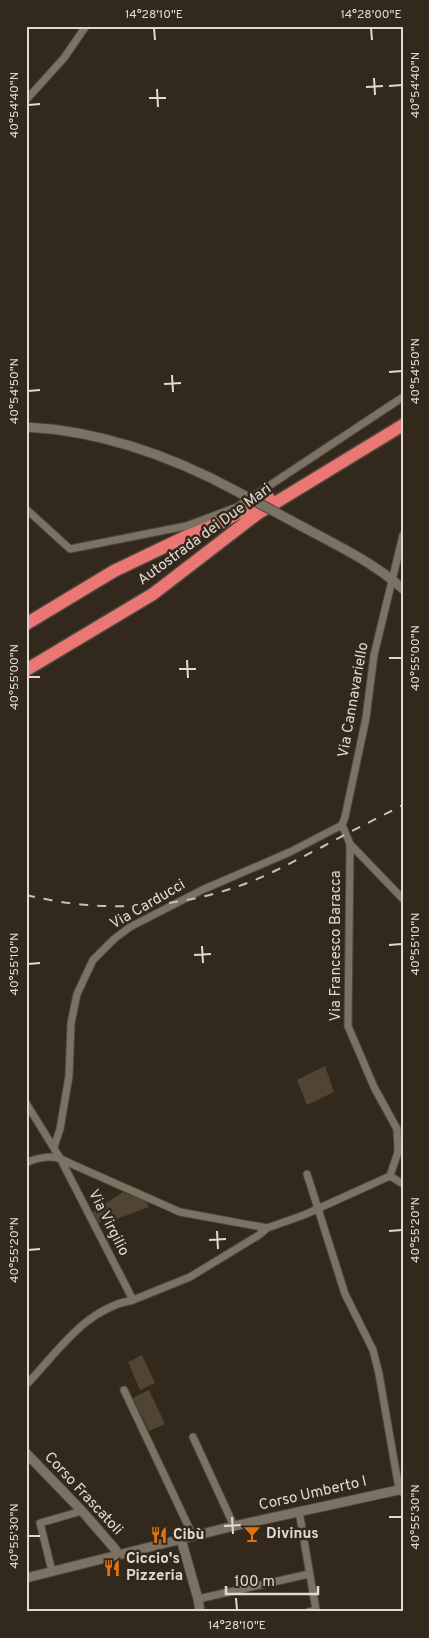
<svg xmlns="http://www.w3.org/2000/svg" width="429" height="1638" viewBox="0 0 429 1638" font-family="Overpass,sans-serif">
<rect width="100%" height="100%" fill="#32291c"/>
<!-- green -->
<g fill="#504533">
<polygon points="325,1066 334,1092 307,1105 297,1080"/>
<polygon points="123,1192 146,1201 149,1207 114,1220 113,1216 95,1224 91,1213"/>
<polygon points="142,1355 155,1383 140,1390 128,1362"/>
<polygon points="149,1390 165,1424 149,1431 133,1398"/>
</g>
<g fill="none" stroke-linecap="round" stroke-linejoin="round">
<!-- street casing -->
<g stroke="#4d463b" stroke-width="9">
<g id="street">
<polyline points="26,100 64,58 86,26"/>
<polyline points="26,509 70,549 186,526 237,507 403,397"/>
<polyline points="342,825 350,844 350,851 348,1026 374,1087 397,1129 398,1152 390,1176"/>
<polyline points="342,825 345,817 366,718 374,655 403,535"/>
<polyline points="350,844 403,899"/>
<polyline points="26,1103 60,1158 133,1300"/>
<polyline points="54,1147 60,1129 69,1076 71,1023 77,994 93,960 114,939 130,927 202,890 290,852 342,825"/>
<path d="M26,1163C35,1158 52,1155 61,1159C66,1161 71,1164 76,1166L180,1212L267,1228L304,1215L390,1176L403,1184"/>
<polyline points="307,1174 345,1294 373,1350 379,1374 399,1489 402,1492"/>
<path d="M26,1385C58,1352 84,1309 133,1300L190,1277L259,1235L267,1228"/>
<polyline points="124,1390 193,1536"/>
<polyline points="193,1437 234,1526"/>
<polyline points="299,1511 316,1610 308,1612"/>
<polyline points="52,1571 40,1523 82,1511"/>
<polyline points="198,1599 309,1574"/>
</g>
</g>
<!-- secondary casing -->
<g stroke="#4d463b" stroke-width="11">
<g id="secondary">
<path d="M26,427C102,431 172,456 238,492"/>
<path d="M290,520C328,541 371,560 403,589"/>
<polyline points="26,1453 82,1511 115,1549 118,1555"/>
<polyline points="181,1539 198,1599 200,1612"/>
<polyline points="26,1578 234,1526 403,1489"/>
</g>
</g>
<!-- highway casing -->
<g stroke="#4d463b" stroke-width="15">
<g id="highway">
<polyline points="26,624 114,571 187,536 222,522 268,497"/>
<polyline points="26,670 153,594 257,514 403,425"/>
</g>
</g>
<!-- street -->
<use href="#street" stroke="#7c7263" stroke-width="7"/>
<!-- secondary -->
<use href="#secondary" stroke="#7c7263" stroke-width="9"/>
<!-- highway -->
<use href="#highway" stroke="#ea7774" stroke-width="12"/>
<!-- rail -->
<path stroke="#c7c1b8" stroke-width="2" stroke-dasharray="9 9" stroke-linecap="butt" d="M26,895C101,913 178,910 250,882C275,872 298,859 322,847C349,832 376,819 403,805"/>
<!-- secondary-bridge casing -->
<g stroke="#4d463b" stroke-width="11" stroke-linecap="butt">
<polyline id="secondary-bridge" points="238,492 290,520"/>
</g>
<!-- secondary-bridge -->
<use href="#secondary-bridge" stroke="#7c7263" stroke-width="9"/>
</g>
<!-- ticks -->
<path fill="none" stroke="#e0dad2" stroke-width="2" d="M154,28L155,40M371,28L372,40M374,78L375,95M389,86L402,85M366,87L383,86M157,89L158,107M149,98H166M28,105L40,104M389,372L402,371M172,375L173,392M164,384L181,383M28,391L40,390M389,658H402M187,660L188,678M179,669H196M28,677H40M389,945L402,944M202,946L203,963M194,955L211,954M28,964L40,963M217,1231L218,1249M389,1231L402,1230M209,1240L226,1239M28,1250L40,1249M232,1517L233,1534M389,1517H402M224,1526L241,1525M28,1536H40M236,1598L237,1610"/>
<!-- icons -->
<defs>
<g id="bar-bare" transform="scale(1.35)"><path d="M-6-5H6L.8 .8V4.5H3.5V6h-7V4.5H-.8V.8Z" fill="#e8710a" stroke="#32291c" stroke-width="2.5" paint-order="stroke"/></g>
<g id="restaurant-bare" transform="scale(1.35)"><path d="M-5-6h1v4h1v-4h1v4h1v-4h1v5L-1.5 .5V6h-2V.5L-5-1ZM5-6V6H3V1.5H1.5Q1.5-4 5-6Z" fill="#e8710a" stroke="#32291c" stroke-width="2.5" paint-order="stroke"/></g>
</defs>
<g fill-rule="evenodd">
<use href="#bar-bare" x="252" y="1534"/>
<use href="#restaurant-bare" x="159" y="1535"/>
<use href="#restaurant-bare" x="112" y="1568"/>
</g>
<g text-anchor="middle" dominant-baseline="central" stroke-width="5" stroke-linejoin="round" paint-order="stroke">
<!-- street labels -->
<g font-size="15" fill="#e0dad2" stroke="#32291c">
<text transform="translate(205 535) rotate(-36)">Autostrada dei Due Mari</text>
<text transform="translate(354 700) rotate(-80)">Via Cannavariello</text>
<text transform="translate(148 905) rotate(-30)">Via Carducci</text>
<text transform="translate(336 946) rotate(-90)">Via Francesco Baracca</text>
<text transform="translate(108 1223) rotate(63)">Via Virgilio</text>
<text transform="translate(83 1494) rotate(47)">Corso Frascatoli</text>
<text transform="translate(313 1494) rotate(-13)">Corso Umberto I</text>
</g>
<!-- poi labels -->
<g font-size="15" font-weight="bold" fill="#e0dad2" stroke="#32291c" text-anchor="start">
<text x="266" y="1534">Divinus</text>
<text x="173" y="1535">Cibù</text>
<text x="126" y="1559">Ciccio's<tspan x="126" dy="17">Pizzeria</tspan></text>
</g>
</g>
<!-- border -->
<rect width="429" height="1638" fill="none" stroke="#32291c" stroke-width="55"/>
<!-- scale -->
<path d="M226 1586v8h92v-8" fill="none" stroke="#e0dad2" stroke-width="2.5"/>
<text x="234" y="1586" font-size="15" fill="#e0dad2" stroke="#32291c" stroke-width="4" paint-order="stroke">100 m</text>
<rect x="28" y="28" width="374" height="1582" fill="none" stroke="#e0dad2" stroke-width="2"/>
<g font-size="12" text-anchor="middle" fill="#e0dad2">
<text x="154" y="18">14°28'10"E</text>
<text x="371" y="18">14°28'00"E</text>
<text transform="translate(415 85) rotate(-90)" y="4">40°54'40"N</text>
<text transform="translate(14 105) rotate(-90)" y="4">40°54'40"N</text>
<text transform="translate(415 371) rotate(-90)" y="4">40°54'50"N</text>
<text transform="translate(14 391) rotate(-90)" y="4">40°54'50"N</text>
<text transform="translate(415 658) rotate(-90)" y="4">40°55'00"N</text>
<text transform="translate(14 677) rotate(-90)" y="4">40°55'00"N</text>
<text transform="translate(415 944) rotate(-90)" y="4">40°55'10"N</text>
<text transform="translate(14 964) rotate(-90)" y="4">40°55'10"N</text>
<text transform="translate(415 1230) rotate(-90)" y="4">40°55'20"N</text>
<text transform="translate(14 1250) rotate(-90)" y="4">40°55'20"N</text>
<text transform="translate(415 1517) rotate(-90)" y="4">40°55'30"N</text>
<text transform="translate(14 1536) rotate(-90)" y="4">40°55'30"N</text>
<text x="237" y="1629">14°28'10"E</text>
</g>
</svg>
